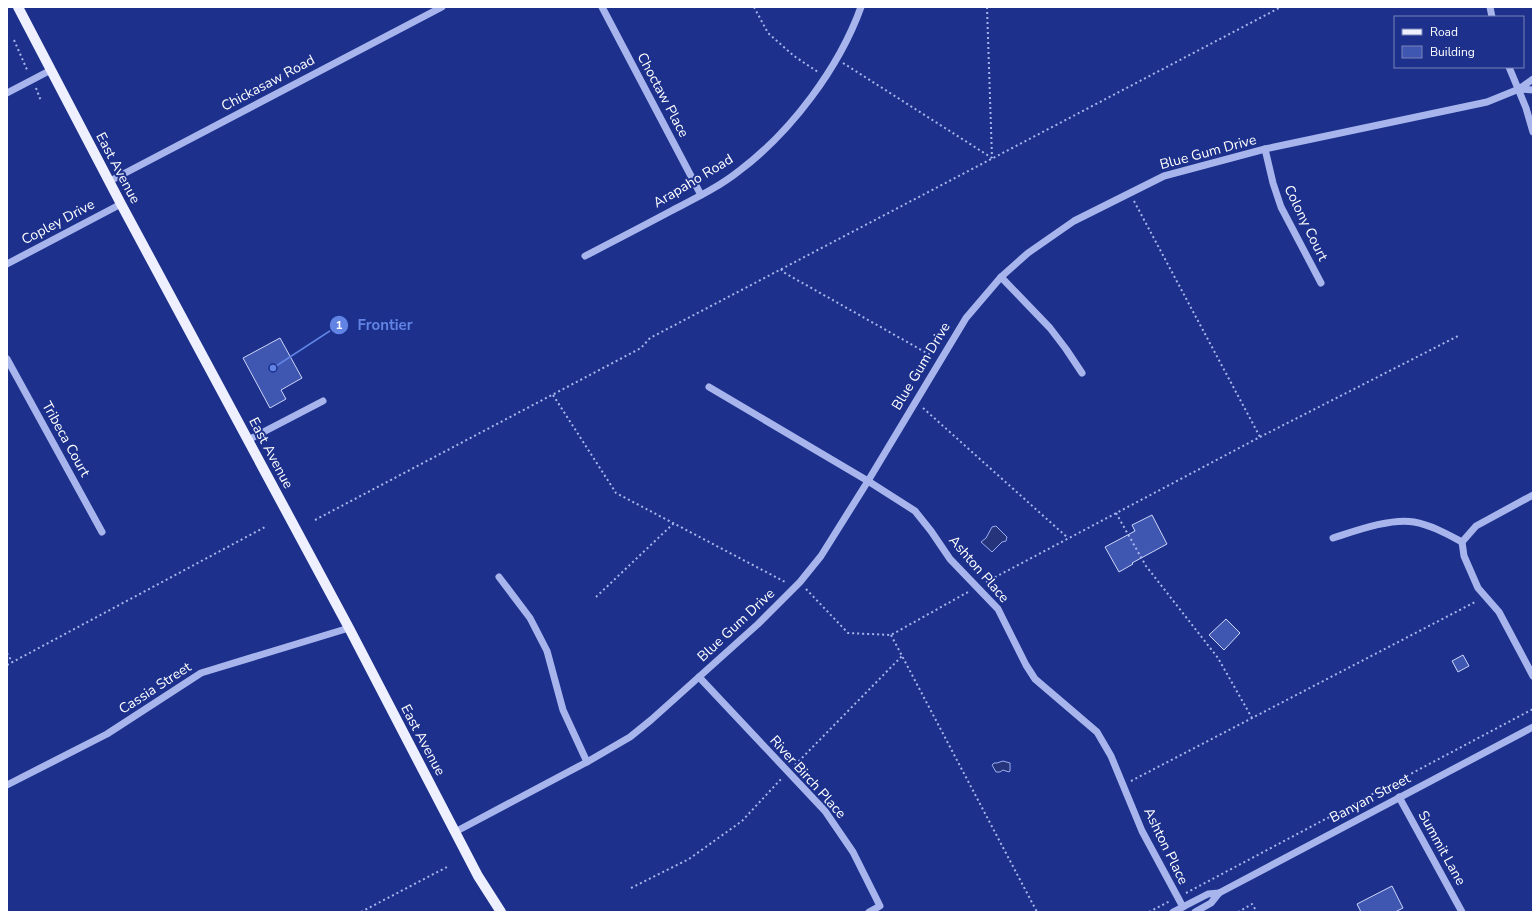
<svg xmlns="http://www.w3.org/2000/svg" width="1540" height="919" viewBox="0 0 1540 919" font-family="'Nunito Sans',sans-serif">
<rect width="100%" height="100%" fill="#1c308c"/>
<!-- water -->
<g fill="#26357b" stroke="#9badef">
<polygon points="996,526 1007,537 1006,541 1002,542 992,552 981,542 986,538 992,527"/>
<polygon points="1003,761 1010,763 1010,771 1009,772 1003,770 1000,772 996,772 992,765 994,763 997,763"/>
</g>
<!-- building -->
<g fill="#4057b2" stroke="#cdd6f9">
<polygon points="280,338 302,378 281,390 286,399 270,408 243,358"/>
<polygon points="1152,515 1167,544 1132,563 1133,564 1119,572 1105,547 1135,531 1132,525"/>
<polygon points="1226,619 1240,633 1224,650 1209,635"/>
<polygon points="1463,655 1469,666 1458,672 1452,661"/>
<polygon points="1392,886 1403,908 1395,912 1361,912 1357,904"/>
</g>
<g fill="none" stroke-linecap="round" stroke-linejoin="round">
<!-- path -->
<g stroke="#a8b5ed" stroke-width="2" stroke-dasharray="2 3" stroke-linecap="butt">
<polyline points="754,7 768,33 794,56 818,72"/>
<polyline points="987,7 992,158"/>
<polyline points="14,40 28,72"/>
<polyline points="843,63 992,158"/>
<polyline points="36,88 41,101"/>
<polyline points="1134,201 1260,437"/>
<polyline points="781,269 783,272 932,356"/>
<polyline points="553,395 616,493 787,583"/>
<polyline points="923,408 1068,538"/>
<polyline points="1116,513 1146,566 1218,658 1252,718"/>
<polyline points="315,520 641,348 650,338 1281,7"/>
<polyline points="986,582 1260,437 1458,336"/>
<polyline points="806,589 848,633 891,635 968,592"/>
<polyline points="596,597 674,523"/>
<polyline points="891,635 1037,912"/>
<polyline points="7,653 12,662"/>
<polyline points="7,665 265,527"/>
<polyline points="795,765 902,656"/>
<polyline points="1131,781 1477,601"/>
<polyline points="631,888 689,859 742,821 782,778"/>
<polyline points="1186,893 1533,709"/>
<polyline points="361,912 447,867"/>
<polyline points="1149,912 1170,901"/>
<polyline points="1238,912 1252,904 1257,912"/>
</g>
<!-- minor -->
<g stroke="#a8b5ed" stroke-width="7">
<polyline points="602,7 701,195"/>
<polyline points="1490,7 1492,17"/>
<polyline points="1509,67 1526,108 1533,132"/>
<polyline points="1519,89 1533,90"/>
<polyline points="7,93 51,70"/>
<polyline points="1265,149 1273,183 1281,207 1321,283"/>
<polyline points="110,181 442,7"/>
<path d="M585,256C614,241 643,226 671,211C694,199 719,187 739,171C791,132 839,68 861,7"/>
<polyline points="7,264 121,204"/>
<polyline points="1001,277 1050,328 1066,349 1082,373"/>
<polyline points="7,359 102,532"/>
<polyline points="709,387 868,481 915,511 931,531 950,559 998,609 1026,665 1035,679 1097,732 1111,756 1142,831 1183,907"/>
<polyline points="248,440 323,401"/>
<path d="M1333,538C1355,531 1390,518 1414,522C1431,525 1447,534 1462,542"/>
<polyline points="1462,542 1464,556 1478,588 1499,612 1533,676"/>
<polyline points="1462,542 1476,526 1533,495"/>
<polyline points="499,577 530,618 547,651 563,710 587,762"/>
<polyline points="699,677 825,811 853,852 880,906 869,912"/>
<polyline points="7,785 107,734 201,673 349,628"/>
<polyline points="1399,797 1462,912"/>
<polyline points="455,832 587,762 630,737 651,720 758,624 800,582 821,556 868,481 966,318 1001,277 1028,253 1074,221 1164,176 1265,149 1487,102 1519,89 1533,79"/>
<polyline points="1173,912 1208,894 1219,893 1533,727"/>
<polyline points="1195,912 1211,903 1219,893"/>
</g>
<!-- major -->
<polyline stroke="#eef0ff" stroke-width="10" points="18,7 121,204 349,628 478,876 501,912"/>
</g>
<g text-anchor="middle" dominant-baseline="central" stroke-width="4" stroke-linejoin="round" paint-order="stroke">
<!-- street labels -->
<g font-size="14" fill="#fff" stroke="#1c308c">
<text transform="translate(268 83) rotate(-28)">Chickasaw Road</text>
<text transform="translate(663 95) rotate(62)">Choctaw Place</text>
<text transform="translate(1208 152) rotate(-15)">Blue Gum Drive</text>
<text transform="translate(118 168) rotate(62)">East Avenue</text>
<text transform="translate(693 181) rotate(-31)">Arapaho Road</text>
<text transform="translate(58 222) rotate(-28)">Copley Drive</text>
<text transform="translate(1306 223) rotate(64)">Colony Court</text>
<text transform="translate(921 366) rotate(-59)">Blue Gum Drive</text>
<text transform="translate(66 439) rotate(61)">Tribeca Court</text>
<text transform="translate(271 453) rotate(62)">East Avenue</text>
<text transform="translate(979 569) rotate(49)">Ashton Place</text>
<text transform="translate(736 625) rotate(-43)">Blue Gum Drive</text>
<text transform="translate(155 688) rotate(-33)">Cassia Street</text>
<text transform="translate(423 740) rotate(62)">East Avenue</text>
<text transform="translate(808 777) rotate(48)">River Birch Place</text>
<text transform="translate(1370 798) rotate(-28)">Banyan Street</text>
<text transform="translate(1166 846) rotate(64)">Ashton Place</text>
<text transform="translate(1442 848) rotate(61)">Summit Lane</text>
</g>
</g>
<!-- callouts -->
<path fill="none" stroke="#6183e4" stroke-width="1.5" d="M273 368L339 325"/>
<g fill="#6183e4" stroke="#1c308c" stroke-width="1.5">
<circle cx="273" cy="368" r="4"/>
<circle cx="339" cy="325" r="10"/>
</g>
<g font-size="12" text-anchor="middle" font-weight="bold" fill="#fff">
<text x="339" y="329">1</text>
</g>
<g font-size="15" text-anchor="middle" font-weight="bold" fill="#6183e4" stroke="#1c308c" stroke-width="4" stroke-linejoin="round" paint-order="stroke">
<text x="385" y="330">Frontier</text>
</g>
<!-- border -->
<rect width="1540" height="919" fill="none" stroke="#ffffff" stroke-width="16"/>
<!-- legend -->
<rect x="1394" y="16" width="130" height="52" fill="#1c308c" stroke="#7783ba"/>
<rect x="1402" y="29" width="20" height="6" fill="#eef0ff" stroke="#7783ba"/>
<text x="1430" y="36" font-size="12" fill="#ffffff">Road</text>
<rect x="1402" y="46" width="20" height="12" fill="#4057b2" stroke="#7783ba"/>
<text x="1430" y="56" font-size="12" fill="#ffffff">Building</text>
</svg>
